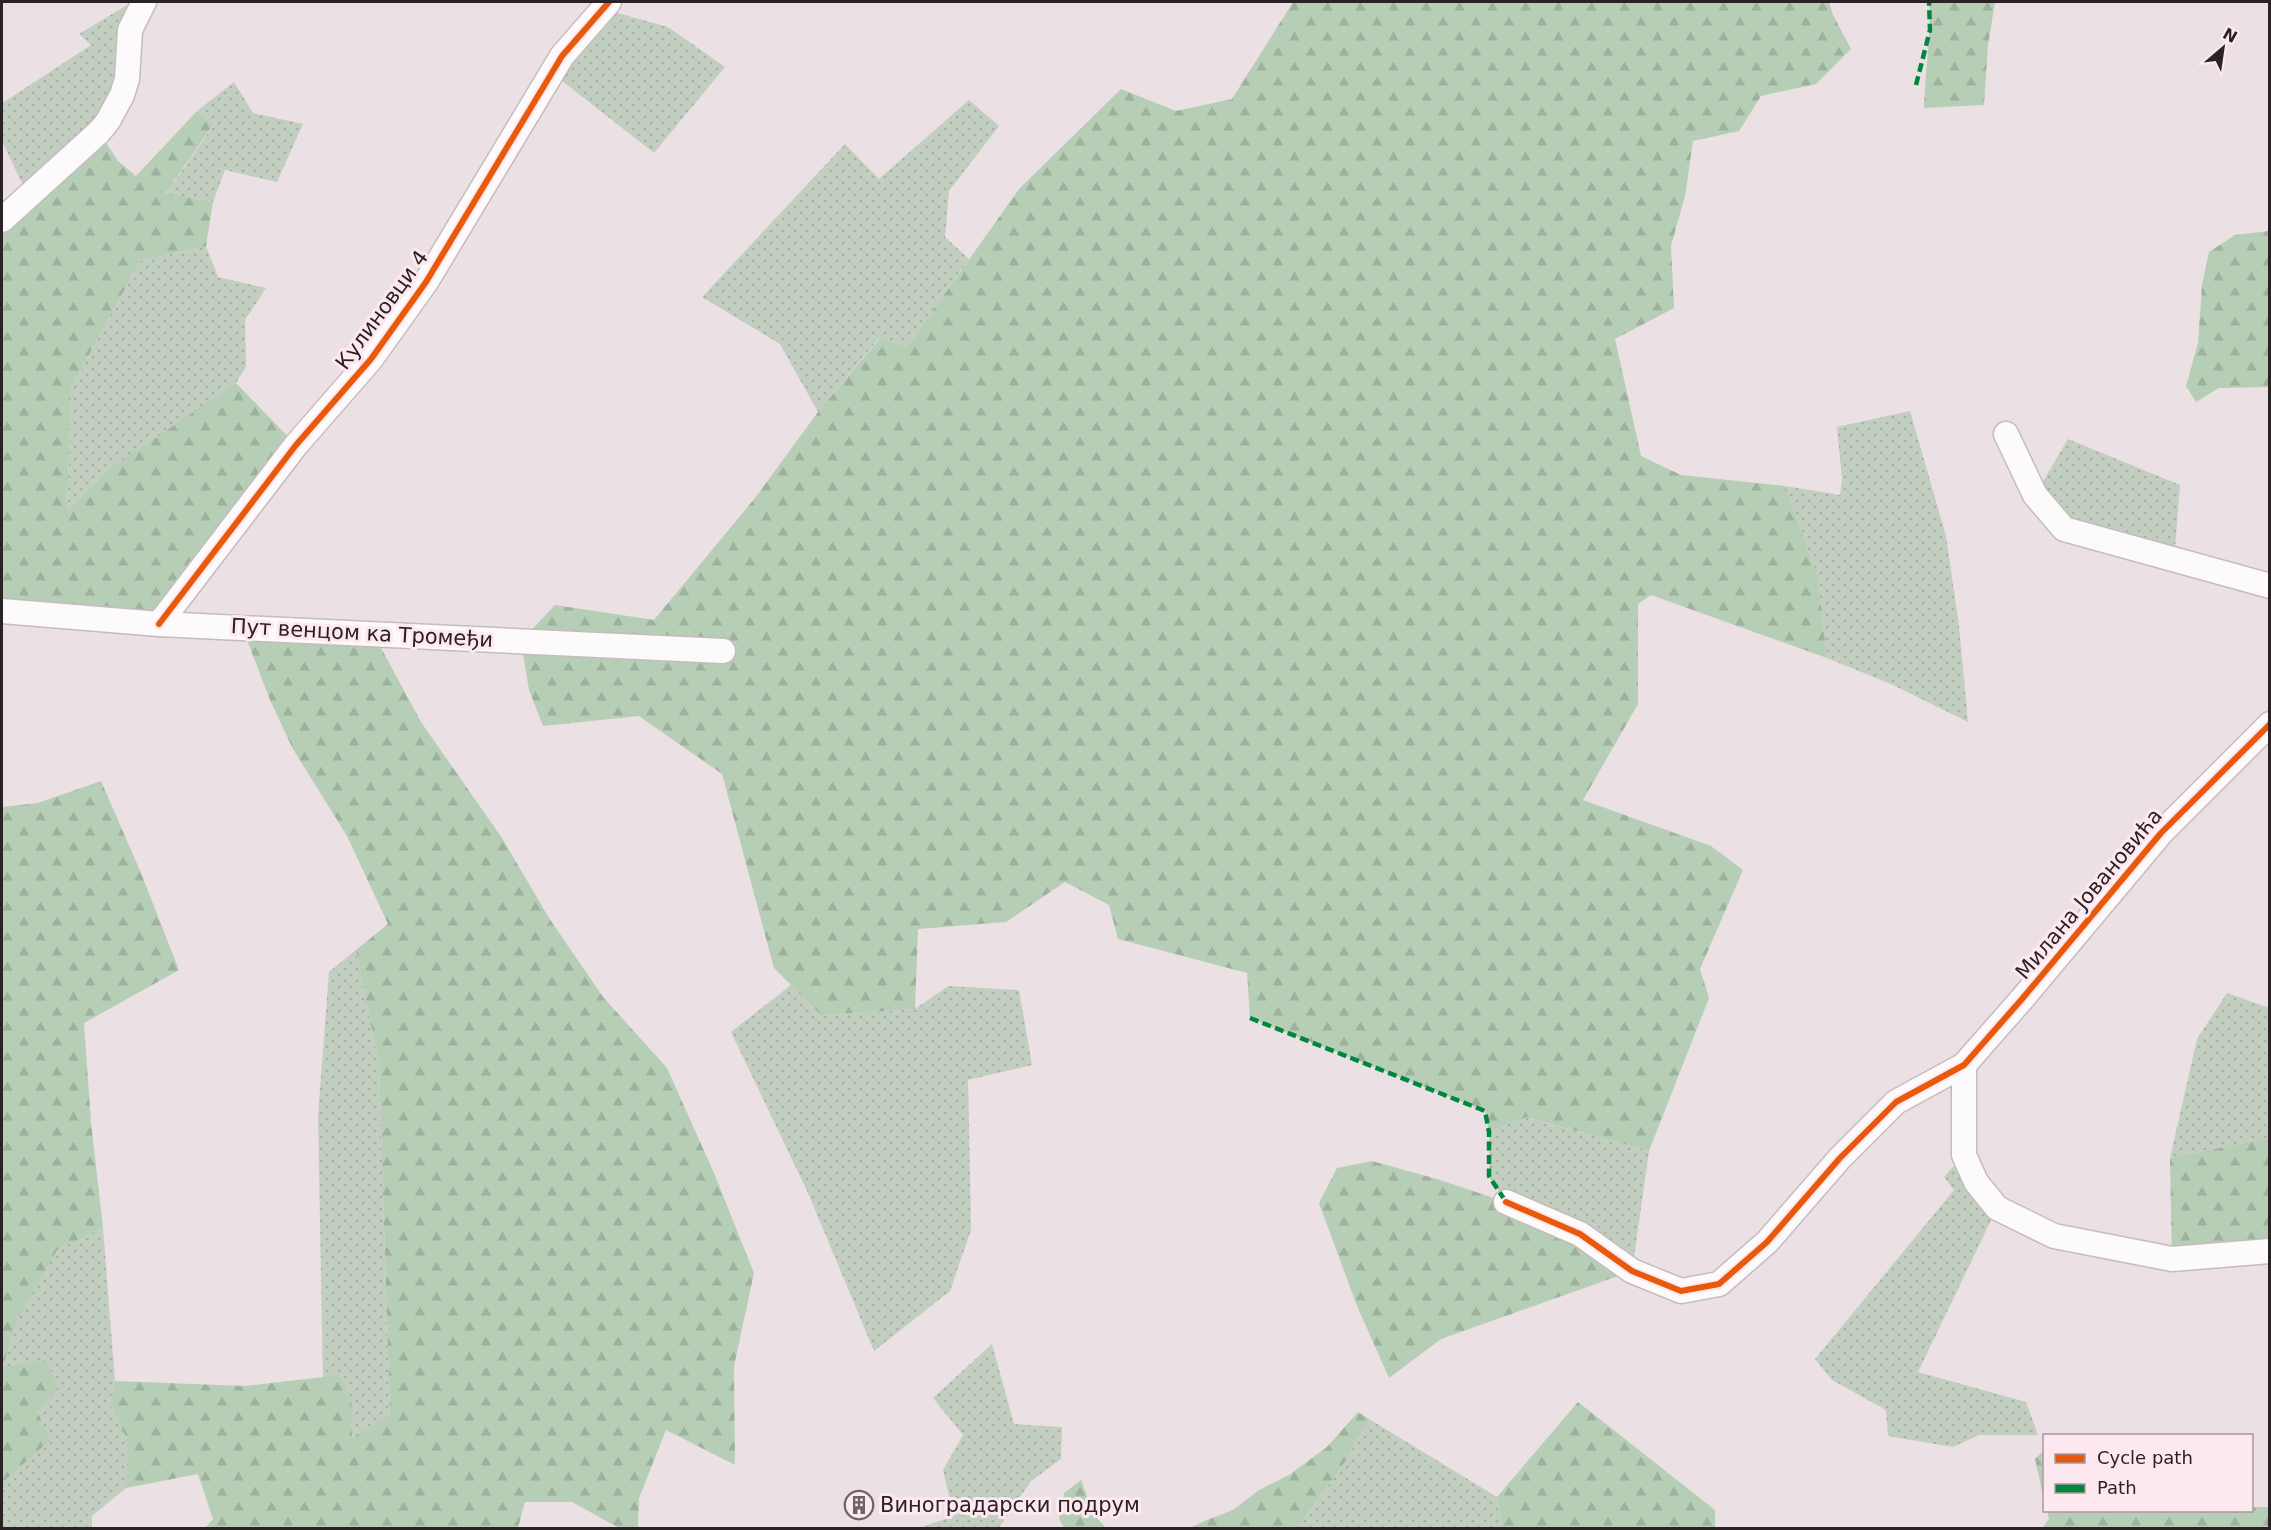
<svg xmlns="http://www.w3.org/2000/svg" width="2271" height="1530" viewBox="0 0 2271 1530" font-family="'DejaVu Sans',sans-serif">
<defs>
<pattern id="green-dots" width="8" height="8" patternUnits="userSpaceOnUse" patternTransform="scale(1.5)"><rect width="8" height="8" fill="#c2cec0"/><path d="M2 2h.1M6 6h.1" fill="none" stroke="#a7b1a5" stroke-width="1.8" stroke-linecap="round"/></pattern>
<pattern id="forest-firs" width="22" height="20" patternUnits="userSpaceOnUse" patternTransform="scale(1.5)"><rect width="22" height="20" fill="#b6ceb6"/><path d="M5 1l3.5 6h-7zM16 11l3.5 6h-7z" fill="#9db19c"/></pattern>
<pattern id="building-hatch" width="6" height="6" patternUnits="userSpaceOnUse" patternTransform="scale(1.5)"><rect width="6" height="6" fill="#d0c8ca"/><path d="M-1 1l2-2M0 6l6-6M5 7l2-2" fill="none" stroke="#b3acad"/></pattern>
</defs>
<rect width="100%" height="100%" fill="#ebe0e3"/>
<!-- green -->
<g fill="url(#green-dots)">
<polygon points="132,2 122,95 28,196 2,141 2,99 4,102 91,45 79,34"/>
<polygon points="591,2 609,2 603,9 668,27 725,67 654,153 552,73 602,8"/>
<polygon points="234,82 253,113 303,124 277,182 225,170 213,202 165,195 213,126 197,111"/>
<polygon points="969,100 999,126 949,191 945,237 969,259 907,347 879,338 818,412 780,344 702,297 845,144 879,179"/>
<polygon points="206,246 218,277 266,288 245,320 246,367 236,383 190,416 67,514 71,388 140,261"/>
<polygon points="1910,411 1946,536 1959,626 1968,722 1893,685 1827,658 1818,578 1785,486 1840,495 1842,480 1837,427"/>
<polygon points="2068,439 2180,485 2174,560 2064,529 2035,495"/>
<polygon points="356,950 379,1065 390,1416 351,1437 323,1378 318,1116 329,972"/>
<polygon points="791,985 821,1015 915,1009 948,986 1019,990 1032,1065 968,1080 971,1230 950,1291 874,1351 808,1193 731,1032"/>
<polygon points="2227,993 2269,1008 2269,1138 2170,1158 2197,1039"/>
<polygon points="1525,1117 1649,1151 1632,1271 1506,1202 1489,1176 1489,1132"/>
<polygon points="1964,1155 1997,1208 1918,1372 2026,1402 2038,1435 1979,1435 1953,1447 1888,1436 1886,1410 1832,1380 1815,1359 1954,1190 1944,1177"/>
<polygon points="103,1228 115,1381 110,1404 127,1439 126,1488 92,1516 92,1528 2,1528 2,1483 49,1440 3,1368 19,1316 57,1249"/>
<polygon points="992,1344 1014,1424 1062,1427 1061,1459 1031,1481 999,1528 919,1528 954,1516 943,1470 963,1435 933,1398"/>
<polygon points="1369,1419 1497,1497 1502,1528 1297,1528 1345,1462"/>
</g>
<!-- forest -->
<g fill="url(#forest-firs)">
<polygon points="1293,2 1829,2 1833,15 1851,49 1816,84 1761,96 1739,131 1693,141 1685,196 1671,246 1674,308 1615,339 1641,456 1681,475 1785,486 1818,578 1827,658 1651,595 1638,604 1638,704 1583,800 1711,846 1743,870 1700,969 1709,998 1649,1151 1526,1117 1489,1132 1485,1111 1250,1018 1247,973 1118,939 1109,905 1065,882 1006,922 918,929 915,1009 821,1015 774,968 722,774 639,716 543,726 529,690 521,641 555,605 654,620 755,498 818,412 880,338 907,347 1019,189 1121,89 1176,111 1232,99"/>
<path d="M1929,2H1995L1988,45L1984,105L1924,108C1925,72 1931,37 1929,2Z"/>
<polygon points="197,111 213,125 165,194 213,202 206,246 140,261 71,388 67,513 108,470 236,383 296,445 159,624 2,611 2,220 99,132 118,161 136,176"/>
<polygon points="2269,231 2269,387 2219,388 2196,402 2186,386 2198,343 2202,285 2209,252 2235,235"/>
<polygon points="242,627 373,633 421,722 502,838 549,918 603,997 667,1068 714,1173 754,1273 734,1366 735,1465 666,1430 639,1498 638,1528 619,1528 572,1502 525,1502 518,1528 205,1528 213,1519 198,1474 126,1488 127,1439 110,1404 115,1381 245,1386 340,1375 351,1397 352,1437 390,1415 379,1065 356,950 388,924 347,836 293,749 270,700"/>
<polygon points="101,781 141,873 179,970 84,1023 91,1122 103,1228 57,1250 19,1316 3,1367 46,1360 58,1388 37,1411 50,1440 2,1483 2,807 38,803"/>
<polygon points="2269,1138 2269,1251 2172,1259 2170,1158"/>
<polygon points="1372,1161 1437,1179 1506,1202 1632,1271 1441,1339 1389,1378 1357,1306 1319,1203 1337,1168"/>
<polygon points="1578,1402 1715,1510 1715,1528 1502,1528 1497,1497"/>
<polygon points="1358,1412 1369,1419 1345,1462 1297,1528 1190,1528 1204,1521 1233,1510 1259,1490 1289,1475 1327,1447"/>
<polygon points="2044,1450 2044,1500 2035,1459"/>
<polygon points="1081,1480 1094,1515 1106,1528 1064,1528 1059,1519 1064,1493"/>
<polygon points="2252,1507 2269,1507 2269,1528 2042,1528 2049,1519 2047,1511 2252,1510"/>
</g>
<!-- building -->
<polygon fill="url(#building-hatch)" points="869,1494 870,1515 849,1516 847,1496"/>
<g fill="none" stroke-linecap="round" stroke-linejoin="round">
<!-- minor casing -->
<g stroke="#c5bcbf" stroke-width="27">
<g id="minor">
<polyline points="2,220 99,132 108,121 122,95 127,79 130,30 144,2"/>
<polyline points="2006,434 2035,495 2064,529 2270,586"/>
<polyline points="2,611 159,624 723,651"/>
<polyline points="159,624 296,445 371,359 426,282 562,56 609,2"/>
<polyline points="1964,1065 1964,1155 1976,1182 1997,1208 2054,1236 2172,1259 2270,1251"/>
<polyline points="1506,1202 1580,1234 1632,1271 1681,1291 1719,1284 1767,1242 1840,1158 1896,1102 1964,1065 2022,999 2161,833 2270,724"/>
</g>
</g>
<!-- minor -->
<use href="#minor" stroke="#fcfafb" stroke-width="24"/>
<!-- quiet -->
<g stroke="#00873e" stroke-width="4.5" stroke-dasharray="9 4.5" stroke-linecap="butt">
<polyline points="1916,85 1930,30 1929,2"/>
<polyline points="1250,1018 1485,1111 1489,1132 1489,1176 1506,1202"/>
</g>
<!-- cycleway casing -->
<g stroke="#fee8ef" stroke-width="10">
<g id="cycleway">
<polyline points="159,624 296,445 371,359 426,282 562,56 609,2"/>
<polyline points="1506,1202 1580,1234 1632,1271 1681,1291 1719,1284 1767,1242 1840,1158 1896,1102 1964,1065 2022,999 2161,833 2270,724"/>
</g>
</g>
<!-- cycleway -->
<use href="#cycleway" stroke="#e8590c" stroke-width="6"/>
</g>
<!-- icons -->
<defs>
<g id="building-ring" transform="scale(1.5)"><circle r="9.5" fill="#fee8ef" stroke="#6e6468" stroke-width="1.5"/><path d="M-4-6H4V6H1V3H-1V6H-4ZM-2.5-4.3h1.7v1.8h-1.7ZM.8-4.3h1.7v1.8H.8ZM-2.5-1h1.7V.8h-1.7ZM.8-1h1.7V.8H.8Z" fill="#6e6468"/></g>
</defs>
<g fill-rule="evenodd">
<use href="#building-ring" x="859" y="1505"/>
</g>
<g text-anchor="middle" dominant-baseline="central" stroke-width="6" stroke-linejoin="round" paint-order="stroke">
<!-- street labels -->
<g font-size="21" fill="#2a2225" stroke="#fee8ef">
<text transform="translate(382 310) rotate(-54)">Кулиновци 4</text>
<text transform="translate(362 633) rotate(3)">Пут венцом ка Тромеђи</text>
<text transform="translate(2089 894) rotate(-50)">Милана Јовановића</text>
</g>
<!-- poi labels -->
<g font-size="21" fill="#2a2225" stroke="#fee8ef" text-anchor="start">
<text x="880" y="1505">Виноградарски подрум</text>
</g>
</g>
<!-- border -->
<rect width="2271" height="1530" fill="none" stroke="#2a2225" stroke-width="6"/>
<!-- legend -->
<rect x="2043" y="1434" width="210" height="78" fill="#fee8ef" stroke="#a9999e" stroke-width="1.5"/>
<rect x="2055" y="1454" width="30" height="9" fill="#e8590c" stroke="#a9999e" stroke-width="1.5"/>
<text x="2097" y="1464" font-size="18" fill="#2a2225">Cycle path</text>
<rect x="2055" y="1484" width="30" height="9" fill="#00873e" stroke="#a9999e" stroke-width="1.5"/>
<text x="2097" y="1494" font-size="18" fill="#2a2225">Path</text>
<!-- north arrow -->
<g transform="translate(2223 48) rotate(29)" stroke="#fee8ef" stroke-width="4.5" paint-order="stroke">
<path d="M0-4.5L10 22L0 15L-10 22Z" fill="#2a2225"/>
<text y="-9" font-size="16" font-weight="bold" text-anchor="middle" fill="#2a2225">N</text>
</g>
</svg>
